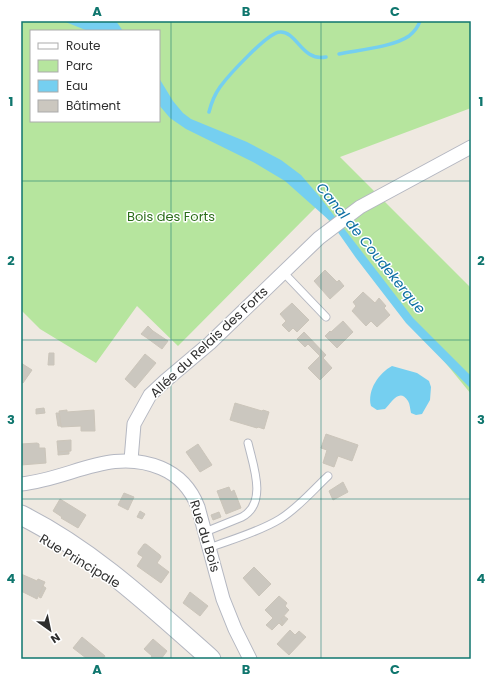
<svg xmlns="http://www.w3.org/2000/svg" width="492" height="680" viewBox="0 0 492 680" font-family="Poppins,sans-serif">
<rect width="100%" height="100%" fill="#efe9e1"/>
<!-- green -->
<path fill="#b6e59e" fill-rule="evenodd" d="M21,21H471V108L340,157L471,288V394L317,206L178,346L137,306L96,363L40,329L21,310ZM31,31H159V121H31Z"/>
<!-- water -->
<g fill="#75cff0">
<polygon points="63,21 116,21 123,31 88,31"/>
<polygon points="159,78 173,101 183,113 191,119 247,142 281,160 301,175 319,196 413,318 471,376 471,389 406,323 356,258 330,221 285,181 253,162 186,129 170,118 159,105"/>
<path d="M392,366L417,373L429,381L431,387L430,400L422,414L416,415L411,413C410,409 410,404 408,401C399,387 391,404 385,409L377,410L371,406C367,390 379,373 392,366Z"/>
</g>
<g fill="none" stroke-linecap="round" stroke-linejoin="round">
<!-- stream -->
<g stroke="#75cff0" stroke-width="3.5">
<path d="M339,54C359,50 393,47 409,36C414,32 418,27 420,21"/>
<path d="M209,112C211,104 215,94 220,87C228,76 268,32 280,32C297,31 302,62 326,57"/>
</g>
</g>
<!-- building -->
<g fill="#cbc7bf" stroke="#cbc5ba">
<polygon points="325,270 337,282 339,280 344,286 330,299 314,281"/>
<polygon points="363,292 375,303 379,298 386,306 384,308 390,315 377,327 371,321 366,326 352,311 356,306 353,302"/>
<polygon points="292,303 309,320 297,332 293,328 289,332 282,325 286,321 280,314"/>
<polygon points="343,321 353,332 337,348 325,336 330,331 331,332"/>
<polygon points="148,326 153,331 147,338 141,334"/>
<polygon points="153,331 168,341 162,349 147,338"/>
<polygon points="304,332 326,355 323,358 332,368 320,380 308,368 320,356 308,344 305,347 297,339"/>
<polygon points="49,353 54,353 54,365 48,365"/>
<polygon points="145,354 156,363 135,388 125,379"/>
<polygon points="21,363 32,370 23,383 21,382"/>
<polygon points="235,403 262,411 263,410 269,412 264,429 258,427 257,428 230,420"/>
<polygon points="44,408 45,413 36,414 36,409"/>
<polygon points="67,410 67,412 94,410 95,431 81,431 81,426 61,427 59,411"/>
<polygon points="56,413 59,413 61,426 58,426"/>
<polygon points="326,434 358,445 352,461 338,456 334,467 323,463 327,450 321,448"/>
<polygon points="71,440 71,451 58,452 57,441"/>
<polygon points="37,443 39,444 39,448 45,448 46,463 21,465 21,444"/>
<polygon points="198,444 212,465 200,472 186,452"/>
<polygon points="69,451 69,454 58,455 58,452"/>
<polygon points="343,482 348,492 333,500 329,491"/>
<polygon points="229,487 231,492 234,490 241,508 226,514 217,491"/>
<polygon points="124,493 134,497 128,510 118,505"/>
<polygon points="60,499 86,515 78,528 61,518 62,517 53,511"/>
<polygon points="140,511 145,514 142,519 137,517"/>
<polygon points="219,512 221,517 213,520 211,515"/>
<polygon points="144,544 146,544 160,555 161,557 157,563 169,572 161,583 137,566 143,557 138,554 138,552"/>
<polygon points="254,567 271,584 259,596 243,578"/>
<polygon points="21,574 37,581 38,579 45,582 37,599 21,591"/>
<polygon points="43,586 46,588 41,598 39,597"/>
<polygon points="190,592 208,606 200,616 183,603"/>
<polygon points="279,596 287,603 285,606 289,610 281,619 283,622 281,625 279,623 272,630 266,625 273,618 265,610"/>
<polygon points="284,616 288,619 282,626 281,625 283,622 281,619"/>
<polygon points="290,630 295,635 299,631 306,637 289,655 277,644"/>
<polygon points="82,637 105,656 103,659 85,659 86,658 73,648"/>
<polygon points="153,639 167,651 161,659 150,659 152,656 144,649"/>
</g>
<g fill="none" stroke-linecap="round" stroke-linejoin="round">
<!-- lane casing -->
<g stroke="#b4b7c1" stroke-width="9">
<g id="lane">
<polyline points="283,272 326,317"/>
<path d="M205,532L242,517C268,503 253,465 248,443"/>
<path d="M209,548C233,539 259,532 280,519C298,508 313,490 328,476"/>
</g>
</g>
<!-- street casing -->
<g stroke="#b4b7c1" stroke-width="15">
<g id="street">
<polyline points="131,460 134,424 150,395 165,381 210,343 319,238 360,207 471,147"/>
<path d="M21,484C71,479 111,447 161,468C180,476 191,489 198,507L223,599L235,629L250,659"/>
</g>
</g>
<!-- secondary casing -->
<g stroke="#b4b7c1" stroke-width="21">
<path id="secondary" d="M21,515C93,551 151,606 211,659"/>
</g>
<!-- lane -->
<use href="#lane" stroke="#fff" stroke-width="7"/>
<!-- street -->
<use href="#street" stroke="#fff" stroke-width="13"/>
<!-- secondary -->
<use href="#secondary" stroke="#fff" stroke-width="19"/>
</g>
<!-- grid -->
<path fill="none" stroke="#0f766e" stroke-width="1" stroke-opacity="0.55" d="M171,21V659M321,21V659M21,181H471M21,340H471M21,499H471"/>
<g text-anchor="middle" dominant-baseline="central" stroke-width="3" stroke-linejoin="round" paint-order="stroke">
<!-- park labels -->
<g font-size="13" fill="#2c6e1b" stroke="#fff">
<text x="171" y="216">Bois des Forts</text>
</g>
<!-- street labels -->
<g font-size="13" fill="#2e2e2e" stroke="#fff">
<text transform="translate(209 342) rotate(-43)">Allée du Relais des Forts</text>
<text transform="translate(205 536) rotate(73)">Rue du Bois</text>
<text transform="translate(80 561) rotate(31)">Rue Principale</text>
</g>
<!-- water labels -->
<g font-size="14" font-style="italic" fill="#0d6fa3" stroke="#fff">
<text transform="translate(371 248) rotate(51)">Canal de Coudekerque</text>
</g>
</g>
<!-- border -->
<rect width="492" height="680" fill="none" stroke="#ffffff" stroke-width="44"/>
<!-- legend -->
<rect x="30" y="30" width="130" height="92" fill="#ffffff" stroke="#ababab"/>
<rect x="38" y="43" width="20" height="6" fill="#ffffff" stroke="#ababab"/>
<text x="66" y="50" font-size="12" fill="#2e2e2e">Route</text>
<rect x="38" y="60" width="20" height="12" fill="#b6e59e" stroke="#ababab"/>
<text x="66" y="70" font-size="12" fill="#2e2e2e">Parc</text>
<rect x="38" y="80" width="20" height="12" fill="#75cff0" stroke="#ababab"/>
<text x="66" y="90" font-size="12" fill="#2e2e2e">Eau</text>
<rect x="38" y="100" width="20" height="12" fill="#cbc7bf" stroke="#ababab"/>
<text x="66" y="110" font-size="12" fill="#2e2e2e">Bâtiment</text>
<!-- north arrow -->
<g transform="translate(50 630) rotate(147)" stroke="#ffffff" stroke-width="3" paint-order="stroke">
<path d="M0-3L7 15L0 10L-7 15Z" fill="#2e2e2e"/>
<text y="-6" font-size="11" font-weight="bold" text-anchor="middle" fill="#2e2e2e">N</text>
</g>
<rect x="22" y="22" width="448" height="636" fill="none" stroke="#0f766e" stroke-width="1.5"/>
<g font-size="13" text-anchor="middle" font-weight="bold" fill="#0f766e">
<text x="97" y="16">A</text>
<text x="246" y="16">B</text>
<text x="395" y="16">C</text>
<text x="11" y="106">1</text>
<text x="481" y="106">1</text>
<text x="11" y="265">2</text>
<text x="481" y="265">2</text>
<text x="11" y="424">3</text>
<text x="481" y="424">3</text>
<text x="11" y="583">4</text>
<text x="481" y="583">4</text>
<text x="97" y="674">A</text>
<text x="246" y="674">B</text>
<text x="395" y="674">C</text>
</g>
</svg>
